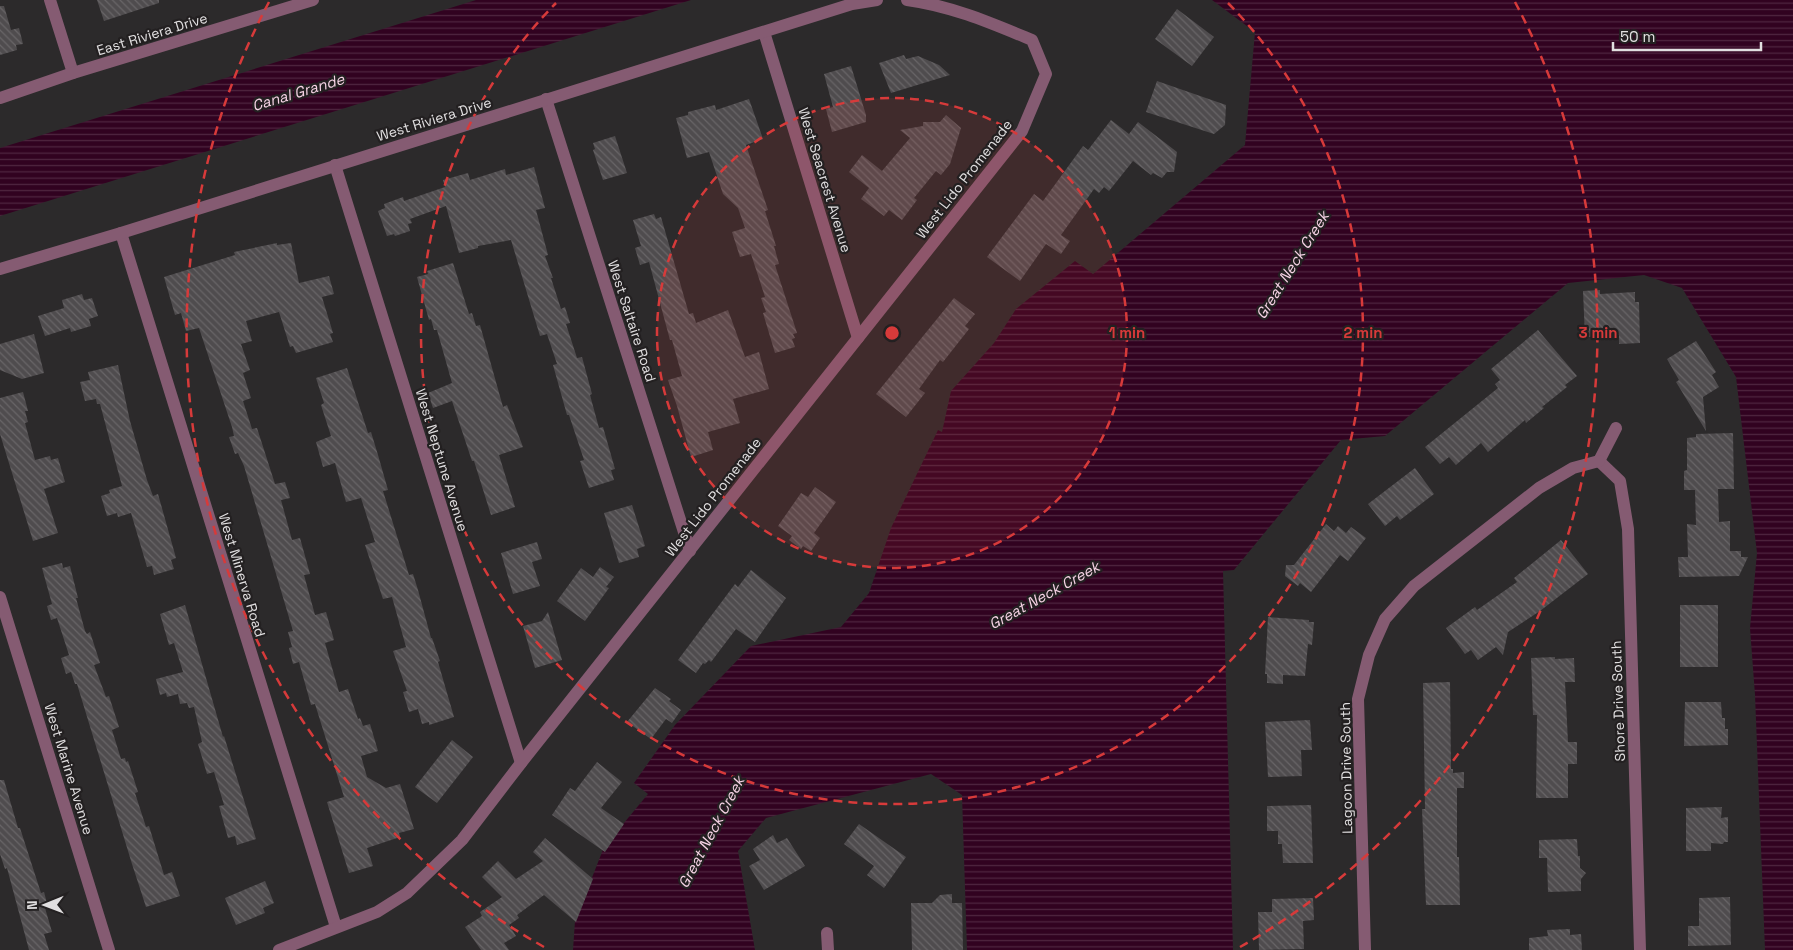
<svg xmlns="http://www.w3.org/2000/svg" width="1793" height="950" viewBox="0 0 1793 950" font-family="'Space Grotesk',sans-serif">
<defs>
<pattern id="water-rules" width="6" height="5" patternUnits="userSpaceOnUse" patternTransform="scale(1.25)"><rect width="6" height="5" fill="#310220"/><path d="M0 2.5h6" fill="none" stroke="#4f2640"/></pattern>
<pattern id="building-back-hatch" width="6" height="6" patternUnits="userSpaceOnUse" patternTransform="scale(1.25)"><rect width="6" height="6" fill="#4f4c4e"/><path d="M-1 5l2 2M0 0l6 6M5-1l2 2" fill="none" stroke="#686567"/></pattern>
</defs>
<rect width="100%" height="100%" fill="#2c2a2b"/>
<!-- water -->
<g fill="url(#water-rules)">
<polygon points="476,0 691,0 0,216 0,148"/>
<polygon points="1212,0 1793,0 1793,950 1765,950 1755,695 1750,628 1757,553 1736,377 1682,288 1644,275 1568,283 1385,436 1341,440 1234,570 1223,571 1233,950 967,950 962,795 931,774 766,818 738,851 755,950 573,950 575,921 604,847 648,794 634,783 675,725 751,646 841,627 869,593 891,528 938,430 942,432 951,391 994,343 1016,309 1075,261 1093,274 1245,145 1255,32"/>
</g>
<!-- building -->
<g fill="url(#building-back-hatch)">
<polygon points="97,0 159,0 159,3 104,21"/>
<polygon points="0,6 4,6 11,30 19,28 23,44 16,45 17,50 0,55"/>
<polygon points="1177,9 1214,37 1192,66 1155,39"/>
<polygon points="904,55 906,59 918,56 939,65 950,75 891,93 879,63"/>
<polygon points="851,66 866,115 866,122 832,132 826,109 833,107 824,74"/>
<polygon points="1157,81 1226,105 1225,125 1214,134 1146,112"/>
<polygon points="749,99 763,139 746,145 768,210 765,211 776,246 774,246 779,264 775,265 797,333 793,334 795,338 792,339 795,347 775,353 763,313 766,312 761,298 765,297 751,254 740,257 732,232 745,228 738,208 723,194 709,152 687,158 676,118 688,115 688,112 715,105 716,110"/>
<polygon points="946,115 961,128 950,164 941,175 936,171 914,198 917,200 902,220 889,210 884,216 861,199 869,188 849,172 862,155 882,171 910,138 900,130 923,126 923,122 940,122"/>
<polygon points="1111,120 1129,134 1138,122 1177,152 1174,172 1167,172 1162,178 1153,173 1151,175 1133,161 1109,191 1104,187 1099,193 1094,189 1061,235 1070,241 1061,254 1046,244 1020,281 987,257 1034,194 1043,201 1083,146 1088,150"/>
<polygon points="615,136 627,173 603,180 593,150 595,149 593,143"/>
<polygon points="534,167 545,208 536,210 548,255 545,256 553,278 551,278 561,309 565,307 570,323 566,324 577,358 582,357 592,394 590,395 599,428 603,427 615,469 611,470 614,480 589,488 580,461 584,460 569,415 567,415 553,365 557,364 547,334 540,336 511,240 478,246 478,248 459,253 446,206 410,219 412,223 408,224 410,231 395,236 394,234 387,236 378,211 385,208 384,204 403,197 404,201 445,187 443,180 468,173 470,180 505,169 506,175"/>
<polygon points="654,214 656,219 661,217 689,314 693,313 696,323 728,310 745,357 759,352 769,389 733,399 740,423 708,432 713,450 691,457 677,406 668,380 682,376 672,340 670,340 649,262 640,265 635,248 641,246 633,220"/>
<polygon points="277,243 277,245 291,243 299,283 329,276 334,294 322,297 333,333 330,334 333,342 296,353 293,346 290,347 279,312 246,321 252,341 241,344 250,370 243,373 251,398 243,401 252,429 257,428 275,484 285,482 290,498 281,500 292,540 300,538 310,574 304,575 315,615 326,612 334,640 325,643 339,692 348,689 358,719 360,718 363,726 370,724 378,751 361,756 367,777 386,788 400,784 414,829 399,833 400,837 367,848 373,866 349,873 327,802 344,797 315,704 311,705 299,662 293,664 289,648 292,647 288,632 293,631 244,466 238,453 235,454 229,437 234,436 232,427 199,328 186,331 181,313 175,315 164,277 235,255 234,252"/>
<polygon points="453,263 469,314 472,313 476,326 480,325 503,407 507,405 523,447 499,455 515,507 491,515 474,461 472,461 452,401 433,408 428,393 452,383 437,330 434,330 431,319 429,320 417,277 428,274 427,271"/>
<polygon points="1600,290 1600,294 1635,292 1635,302 1639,302 1640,343 1619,344 1619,335 1585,337 1583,291"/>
<polygon points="82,294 84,300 92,298 98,316 89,319 91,326 71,332 70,328 45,336 38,316 64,308 62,300"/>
<polygon points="954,298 975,314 965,326 969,329 943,362 940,360 919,389 925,393 906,417 876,394"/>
<polygon points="1538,330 1577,376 1565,385 1567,387 1542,407 1544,408 1526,423 1525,420 1488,452 1481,443 1456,465 1449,457 1440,464 1425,447 1498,388 1495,384 1500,380 1491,369"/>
<polygon points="34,334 44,373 22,379 0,370 0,344"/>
<polygon points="1696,341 1716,372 1712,375 1719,387 1703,397 1706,431 1676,382 1679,380 1667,359"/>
<polygon points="118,365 130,421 147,480 153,496 158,494 176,558 171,560 174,569 154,575 152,566 147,567 131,513 118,517 117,513 107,516 101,496 110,493 109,490 122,486 100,404 97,404 96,399 85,401 80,382 90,380 88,372"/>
<polygon points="347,368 368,433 371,432 378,455 388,490 383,491 409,575 413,574 418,590 431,638 432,638 440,661 438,662 454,717 429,725 429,722 422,724 418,709 409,712 403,692 407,691 393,651 406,647 392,597 383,599 365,545 375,542 361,498 346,502 335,463 323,467 316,442 331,436 321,405 324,403 316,378"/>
<polygon points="23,392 28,411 25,411 28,422 25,423 35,460 50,456 51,460 58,458 65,482 44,489 58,533 33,541 0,434 0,398"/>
<polygon points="1733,433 1734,489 1718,489 1719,522 1730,521 1730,551 1741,551 1741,557 1748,557 1739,576 1679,577 1678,557 1688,557 1687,524 1696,525 1695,490 1684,490 1684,471 1687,470 1687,438 1696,437 1696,434"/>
<polygon points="1415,468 1434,494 1400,520 1397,516 1385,526 1368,504"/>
<polygon points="815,487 836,502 814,533 820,538 811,551 803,546 801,549 789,540 792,536 778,526 801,493 808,497"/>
<polygon points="632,505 645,546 637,549 639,557 619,563 604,513"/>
<polygon points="1326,524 1334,531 1338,526 1346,533 1351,527 1366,538 1348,561 1340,555 1311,592 1300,583 1298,586 1285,576 1286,565 1294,565"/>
<polygon points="1561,540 1588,574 1540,611 1508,632 1503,655 1496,647 1478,660 1471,650 1465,654 1446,628 1475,607 1477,610 1517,582 1514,578"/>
<polygon points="537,542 542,559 532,562 540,586 513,594 501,553"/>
<polygon points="62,563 63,568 70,566 78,598 76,598 85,631 87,634 90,632 100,663 94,665 106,697 109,696 119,727 112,730 121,759 125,758 126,762 128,761 138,792 135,793 146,827 149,826 164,875 172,872 180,896 146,907 132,864 77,684 75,684 71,672 66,674 61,658 69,655 57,618 51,620 47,606 52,604 42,568"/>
<polygon points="600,567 614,577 606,587 609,588 585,621 557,601 581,568 593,577"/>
<polygon points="751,570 786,598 755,642 736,629 711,662 709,660 705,664 703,663 696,673 678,660 735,584 738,587"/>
<polygon points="185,605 223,737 224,736 256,839 237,845 235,836 228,838 219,806 224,805 214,772 207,774 198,744 202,742 194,707 189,708 187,703 180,704 178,694 167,697 166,693 160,695 156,679 183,672 174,643 169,645 160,614"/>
<rect x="1680" y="605" width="38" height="62"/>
<polygon points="548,612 562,660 535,668 523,626 542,621"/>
<polygon points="1268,617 1309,620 1309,622 1314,622 1312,645 1308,644 1305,676 1283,675 1283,684 1267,683 1267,674 1265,674"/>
<polygon points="1555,657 1555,659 1574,658 1575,682 1565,682 1568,742 1577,742 1577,764 1568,764 1568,798 1536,798 1537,715 1533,715 1531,658"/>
<polygon points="1450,682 1451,769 1453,769 1453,773 1464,772 1464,788 1457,788 1457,857 1459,857 1460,905 1426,905 1422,809 1425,809 1423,683"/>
<polygon points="655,688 671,699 669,701 681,710 672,723 666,719 651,739 627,722"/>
<polygon points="1685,702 1721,702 1722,718 1725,718 1725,729 1728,729 1728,745 1684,746"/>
<polygon points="1310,720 1312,750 1301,750 1302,776 1268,777 1265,722"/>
<polygon points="452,740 473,757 437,803 415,787"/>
<polygon points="597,762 622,782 601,808 624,824 605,852 552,815 570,788 575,791"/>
<polygon points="0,780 4,780 18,828 20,828 41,893 44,892 48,907 45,908 52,932 44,934 49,950 29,950 7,868 5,869 0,854"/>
<polygon points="1311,805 1313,863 1283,863 1282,844 1278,844 1278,831 1267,831 1267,806"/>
<polygon points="1722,807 1721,818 1728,817 1728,842 1724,842 1723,844 1711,843 1711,851 1686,851 1686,808"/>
<polygon points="859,824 906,857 884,888 867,875 874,866 844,844"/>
<polygon points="773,835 777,843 787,838 805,866 764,890 749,866 760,860 753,849"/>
<polygon points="545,838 593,879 576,922 544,895 517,915 519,918 509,925 516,936 504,943 509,950 481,950 465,927 482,916 480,912 502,897 482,877 498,861 516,879 543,861 533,852"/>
<polygon points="1577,839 1578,856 1580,856 1580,868 1586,873 1581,879 1581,891 1548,892 1547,858 1539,858 1539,840"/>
<polygon points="265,881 274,903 263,908 265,913 236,925 225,898"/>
<polygon points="952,894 952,903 962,903 963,950 912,950 911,903 932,903 940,895"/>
<polygon points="1730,897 1731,945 1688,946 1688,926 1699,926 1699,898"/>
<polygon points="1313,898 1314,920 1303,921 1304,949 1259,950 1258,912 1272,912 1272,899"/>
<polygon points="1570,929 1570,935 1581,934 1582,950 1529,950 1529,938 1548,936 1547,930"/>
</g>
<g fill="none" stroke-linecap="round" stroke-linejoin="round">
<!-- minor -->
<g stroke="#855b72" stroke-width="12">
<polyline points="50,0 73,73"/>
<polyline points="764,32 858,338"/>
<polyline points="0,98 73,73 313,0"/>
<polyline points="546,99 690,551"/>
<polyline points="335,165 521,763"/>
<polyline points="121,233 336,927"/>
<polyline points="0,269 121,233 852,4 877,0"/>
<polyline points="1599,461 1620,481 1628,529 1640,950"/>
<polyline points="1599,461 1616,428"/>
<polyline points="0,597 109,950"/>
<polyline points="827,933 828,950"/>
<path d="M279,950L377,912L407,893L462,840L521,763L1022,131L1046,74L1032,40C991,23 952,6 907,0"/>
<polyline points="1365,950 1358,699 1369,655 1385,619 1414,586 1539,488 1573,468 1599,461"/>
</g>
</g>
<!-- distance rings -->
<circle cx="892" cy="333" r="235" fill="#d73a3a" fill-opacity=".12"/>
<g fill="none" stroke="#d73a3a" stroke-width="2.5" stroke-dasharray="9 6">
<circle cx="892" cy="333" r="235"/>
<path d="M1228 3A471 471 0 1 1 556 3"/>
<path d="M544 947A706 706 0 0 1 269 2M1515 2A706 706 0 0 1 1240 947"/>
</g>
<g text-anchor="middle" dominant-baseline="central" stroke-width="4.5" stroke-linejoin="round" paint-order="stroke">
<!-- street labels -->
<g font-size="14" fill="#e1dfe0" stroke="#232021">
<text transform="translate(152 34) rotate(-17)">East Riviera Drive</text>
<text transform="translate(434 119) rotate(-17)">West Riviera Drive</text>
<text transform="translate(964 179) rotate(-52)">West Lido Promenade</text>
<text transform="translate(825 180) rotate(73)">West Seacrest Avenue</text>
<text transform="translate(632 321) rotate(72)">West Saltaire Road</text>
<text transform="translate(442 460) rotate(73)">West Neptune Avenue</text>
<text transform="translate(713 497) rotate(-52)">West Lido Promenade</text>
<text transform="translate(242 575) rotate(73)">West Minerva Road</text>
<text transform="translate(1618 701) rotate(-92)">Shore Drive South</text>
<text transform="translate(1346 768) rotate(-91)">Lagoon Drive South</text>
<text transform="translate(69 769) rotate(73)">West Marine Avenue</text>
</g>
<!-- water labels -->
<g font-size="15" font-style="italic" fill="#f6d3e5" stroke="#232021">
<text transform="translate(298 92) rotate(-17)">Canal Grande</text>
<text transform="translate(1292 265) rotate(-58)">Great Neck Creek</text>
<text transform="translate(1044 595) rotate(-29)">Great Neck Creek</text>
<text transform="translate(711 832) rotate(-62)">Great Neck Creek</text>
</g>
</g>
<circle cx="892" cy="333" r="8" fill="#d73a3a" stroke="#232021" stroke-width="2.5"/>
<g font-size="15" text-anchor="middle" font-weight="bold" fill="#d73a3a" stroke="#232021" stroke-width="4.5" stroke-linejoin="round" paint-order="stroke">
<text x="1127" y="338">1 min</text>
<text x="1363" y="338">2 min</text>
<text x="1598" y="338">3 min</text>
</g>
<!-- north arrow -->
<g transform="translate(45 905) rotate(269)" stroke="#232021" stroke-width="4" paint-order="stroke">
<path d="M0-4L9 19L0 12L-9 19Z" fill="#e1dfe0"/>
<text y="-8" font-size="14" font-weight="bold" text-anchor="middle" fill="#e1dfe0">N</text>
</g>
<!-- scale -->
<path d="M1613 42v8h148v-8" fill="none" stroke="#e1dfe0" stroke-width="2.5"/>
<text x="1620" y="42" font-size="15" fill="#e1dfe0" stroke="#232021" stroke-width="4" paint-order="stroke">50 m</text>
</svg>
